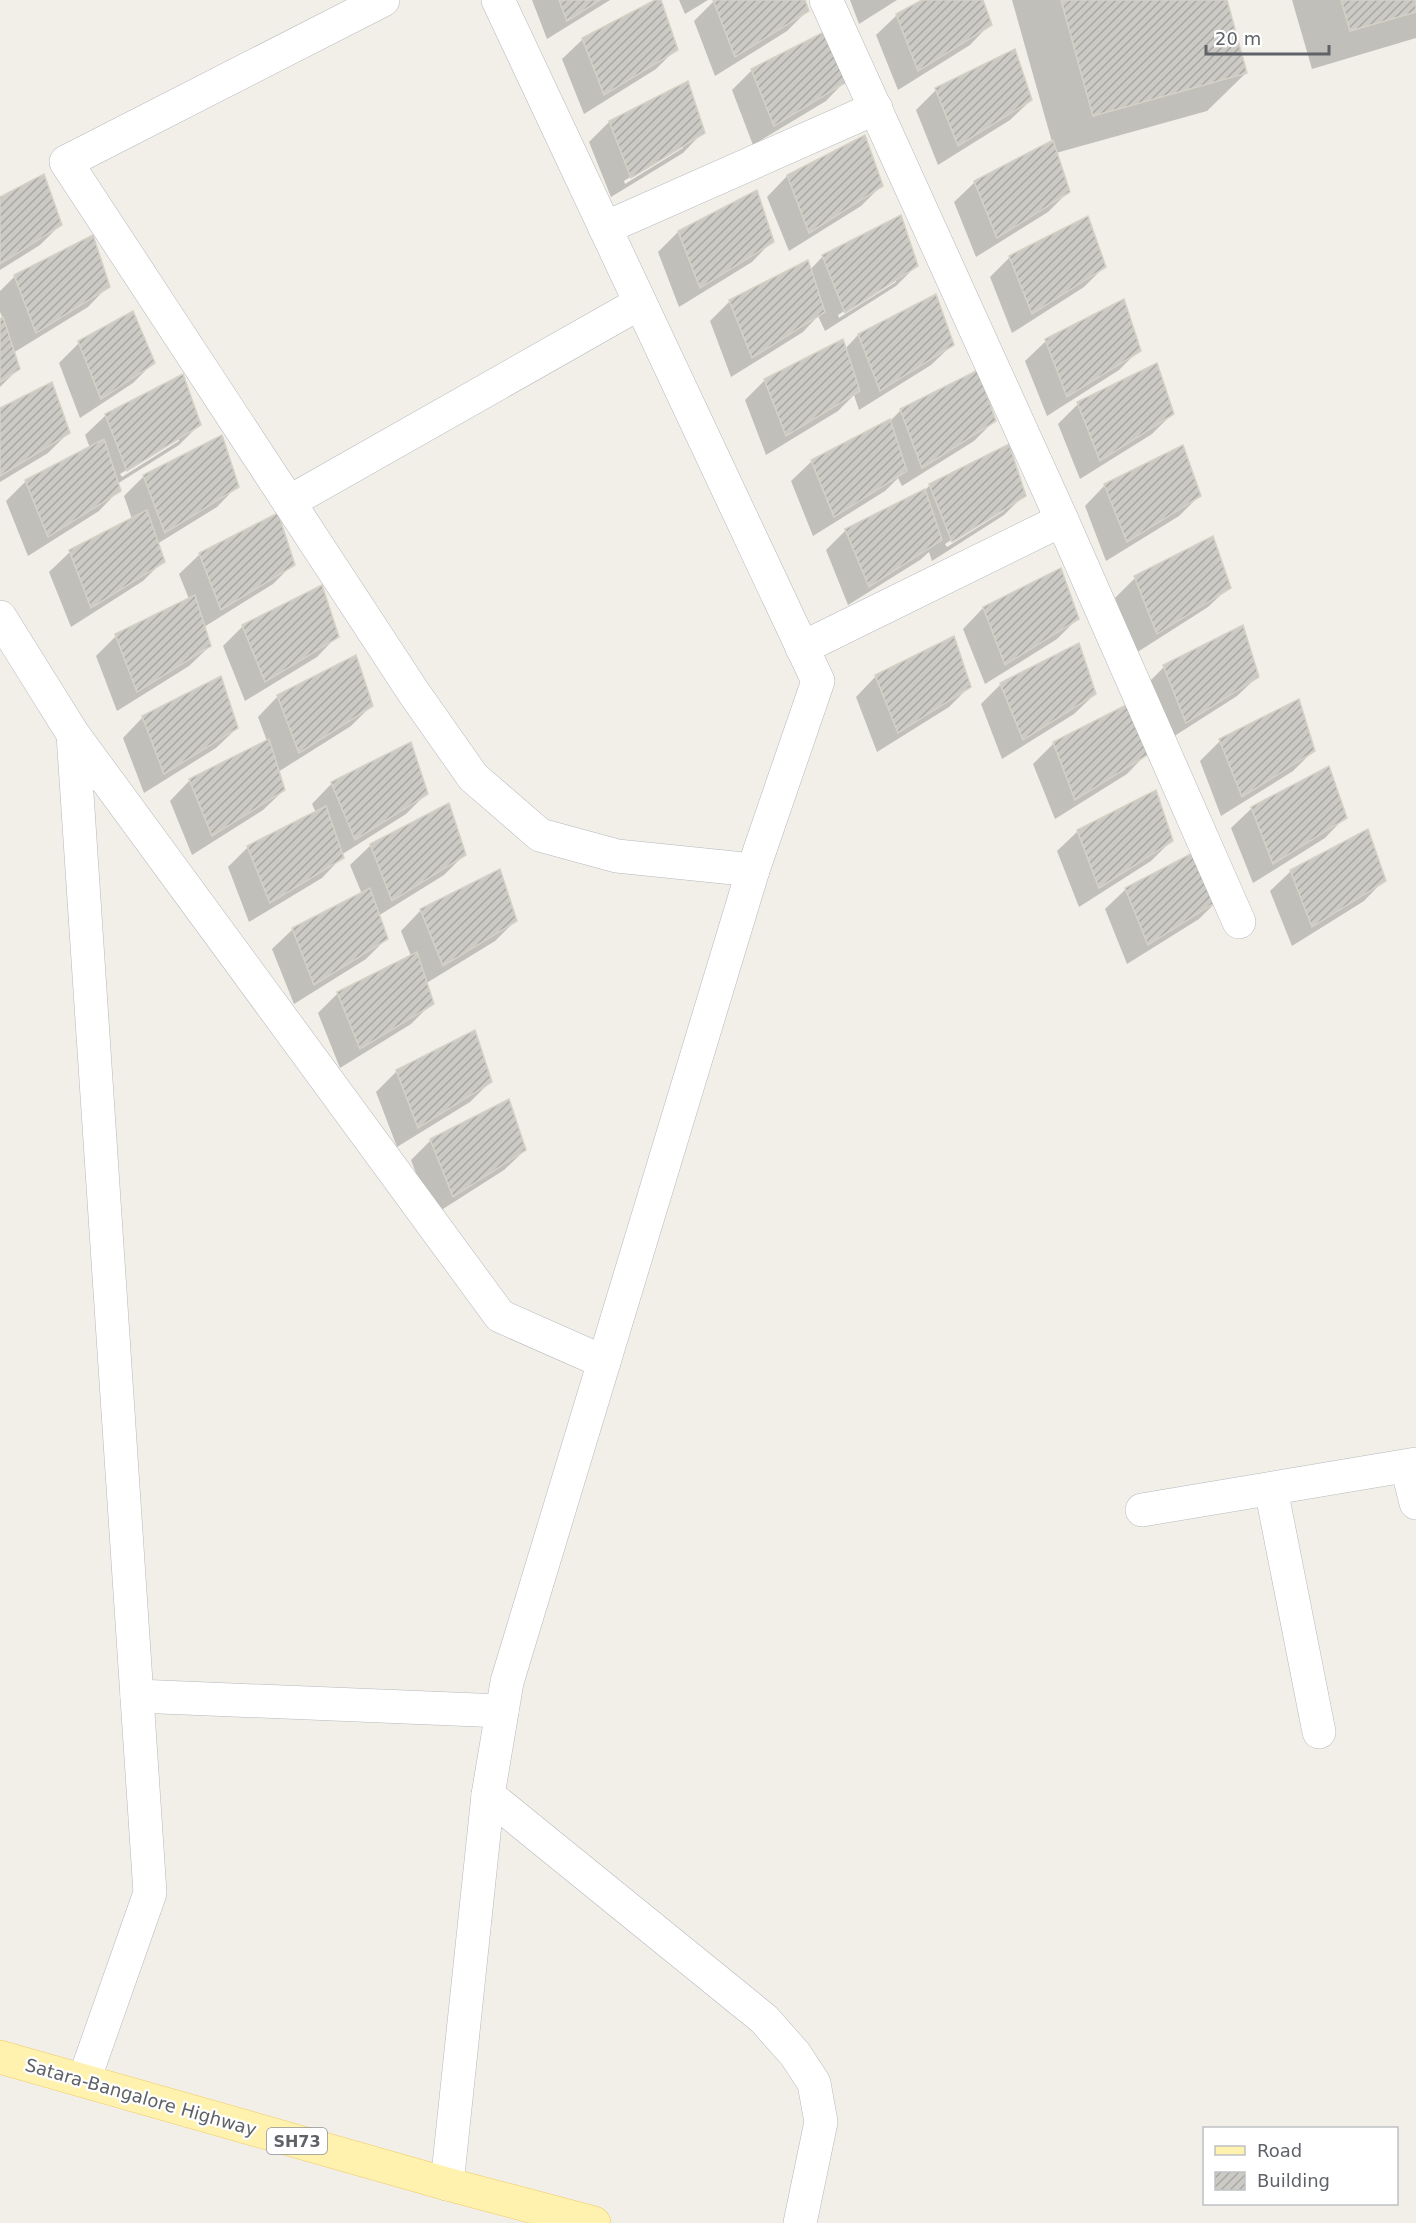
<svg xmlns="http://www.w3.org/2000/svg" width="1416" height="2223" viewBox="0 0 1416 2223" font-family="'DejaVu Sans',sans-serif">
<defs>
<pattern id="building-hatch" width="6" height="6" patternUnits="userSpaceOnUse" patternTransform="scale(1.5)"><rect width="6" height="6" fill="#cccac5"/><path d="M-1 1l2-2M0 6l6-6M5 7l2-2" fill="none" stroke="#a9a8a4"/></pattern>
</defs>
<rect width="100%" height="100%" fill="#f1efe8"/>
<!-- shadow -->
<g fill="#0003" fill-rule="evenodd">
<polygon points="532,0 610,0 547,39"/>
<polygon points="659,0 676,49 656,69 584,114 562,59 583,39"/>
<polygon points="679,0 708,0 685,14"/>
<polygon points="804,0 807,11 787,31 715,76 694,21 714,1"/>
<polygon points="850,0 897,0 859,24"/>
<polygon points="925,0 982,0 990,24 970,45 898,90 876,35 897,15"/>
<polygon points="1012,0 1225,0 1246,73 1207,111 1056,153 1068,192 1048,212 976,257 954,202 975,182 1052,142"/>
<polygon points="1292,0 1416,0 1416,38 1312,69"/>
<polygon points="752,70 846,80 826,101 753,145 732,90"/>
<path d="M687,83L703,132L683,153L611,197L589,142L609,122ZM683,144V148L625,184L624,181Z"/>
<polygon points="936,90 1031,100 1010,120 938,165 916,110"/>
<polygon points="864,137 881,186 861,206 789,251 767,197 787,176"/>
<polygon points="0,198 60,225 40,245 0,270"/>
<polygon points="678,232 772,241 752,262 679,307 658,252"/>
<polygon points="92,237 108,286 88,307 13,353 18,369 0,387 0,321 3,319 0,312 0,291 14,277"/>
<path d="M823,256L916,266L896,286L825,331L818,316L803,332L731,377L710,321L730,301L810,270ZM896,278V282L839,318L838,315Z"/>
<polygon points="1010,257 1104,267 1084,287 1012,333 990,277"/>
<polygon points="935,296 952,345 931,365 859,410 854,395 838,411 766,455 745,400 765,380 845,349 858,335"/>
<polygon points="1046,341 1139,350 1119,370 1047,416 1025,361"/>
<polygon points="79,343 153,363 133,383 80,418 59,363"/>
<polygon points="978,372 994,421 974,441 902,486 898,478 885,491 813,536 791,481 812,461 890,421 900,411"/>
<polygon points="1078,404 1172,414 1152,434 1080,479 1058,424"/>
<polygon points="0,410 68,433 48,453 0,482"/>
<path d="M106,415L199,425L179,445L117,484L119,490L99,511L28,556L6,501L26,481L90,448L85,435ZM179,437V441L122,477L120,474Z"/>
<polygon points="144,476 237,486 217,507 157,544 163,561 143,581 71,627 49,572 70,552 132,519 124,496"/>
<path d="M930,485L1024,495L1004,515L932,561L929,552L920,560L848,605L826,550L846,530L924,491ZM1004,507V511L947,547L945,544Z"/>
<polygon points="1105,485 1199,496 1179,516 1106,561 1085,506"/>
<polygon points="200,554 293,564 273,584 204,627 210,646 189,666 117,711 96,656 116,636 189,599 179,574"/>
<polygon points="1061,570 1077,619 1057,639 985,684 963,629 983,608"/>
<polygon points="1135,578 1229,587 1208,607 1136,653 1115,598"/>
<polygon points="243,626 337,636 317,657 245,701 223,646"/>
<polygon points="1164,667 1258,676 1237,696 1165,742 1144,687"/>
<polygon points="876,676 970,686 949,707 877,752 856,697"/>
<polygon points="1001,684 1095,694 1074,714 1002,759 981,704"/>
<polygon points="278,696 371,706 351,726 278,772 284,790 263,810 192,855 170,801 190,780 267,741 258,717"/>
<polygon points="1131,704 1147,753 1127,774 1055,819 1033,764 1053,744"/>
<polygon points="143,717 237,728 216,748 144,793 123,738"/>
<polygon points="1220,741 1314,750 1293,771 1221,816 1200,761"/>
<polygon points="332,783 426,794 406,814 341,855 342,857 322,878 249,922 228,867 248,847 316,813 312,804"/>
<polygon points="1252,808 1345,817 1325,838 1253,883 1231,828"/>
<polygon points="1078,831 1171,841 1151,861 1079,907 1057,851"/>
<polygon points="371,845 464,855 444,875 378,916 386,939 366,959 294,1004 272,949 293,929 362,894 350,865"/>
<polygon points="1291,871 1384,880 1364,901 1292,946 1270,891"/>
<polygon points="1126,889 1219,899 1199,919 1127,964 1105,909"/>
<polygon points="421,910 515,921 495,941 425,984 432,1003 411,1024 340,1068 318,1013 338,993 411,956 401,931"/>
<polygon points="474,1032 490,1082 470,1102 397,1147 376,1092 396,1072"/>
<polygon points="431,1140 525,1150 504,1170 432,1216 411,1160"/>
</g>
<!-- building -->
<g fill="url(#building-hatch)" stroke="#d6d1c6" stroke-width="1.5">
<polygon points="559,0 600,0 567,21"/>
<polygon points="655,0 661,0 678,50 604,95 582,38"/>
<polygon points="713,0 805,0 809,11 735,57"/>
<polygon points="922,0 983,0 992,25 918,71 896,14"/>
<polygon points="1061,0 1227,0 1247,73 1093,116"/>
<polygon points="1341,0 1416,0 1416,12 1350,31"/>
<polygon points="830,29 848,81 774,126 751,69"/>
<polygon points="1015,49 1032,100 958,146 935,88"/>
<polygon points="688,81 705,133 631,178 609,121"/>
<polygon points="865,135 883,186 809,233 787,175"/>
<polygon points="1053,140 1070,192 997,238 974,181"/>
<polygon points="44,174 62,225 0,264 0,197"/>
<polygon points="757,190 774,242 700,288 678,231"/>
<polygon points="901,215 918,266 845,313 822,255"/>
<polygon points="1088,216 1106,267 1032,314 1009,256"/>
<polygon points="93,235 110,287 36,333 14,275"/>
<polygon points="808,260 825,312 752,358 729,300"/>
<polygon points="936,294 954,345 880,391 858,334"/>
<polygon points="1124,299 1141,351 1067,397 1045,339"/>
<polygon points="133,311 155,363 101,399 78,341"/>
<polygon points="3,317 20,369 0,382 0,319"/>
<polygon points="843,339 860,391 786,436 764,379"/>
<polygon points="1157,363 1174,414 1100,461 1077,402"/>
<polygon points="978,370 996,421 922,468 900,409"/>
<polygon points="183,374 201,425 127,471 105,414"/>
<polygon points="52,382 70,433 0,476 0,408"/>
<polygon points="890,419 907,471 834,517 811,460"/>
<polygon points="222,435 239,487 165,533 143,475"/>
<polygon points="104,439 121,491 48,537 25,480"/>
<polygon points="1009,444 1026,496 952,542 929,484"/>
<polygon points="1183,445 1201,496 1127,542 1104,484"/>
<polygon points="925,489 942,540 869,587 845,529"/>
<polygon points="147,510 165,562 91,608 69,550"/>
<polygon points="278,513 295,565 221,610 199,553"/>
<polygon points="1213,536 1231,588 1157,634 1134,576"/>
<polygon points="1061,568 1079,619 1005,665 983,607"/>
<polygon points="322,585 339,637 265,682 242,625"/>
<polygon points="195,595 211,646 137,692 115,634"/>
<polygon points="1243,625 1259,677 1186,723 1163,665"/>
<polygon points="954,636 971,687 898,733 875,675"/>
<polygon points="1079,643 1096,694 1023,740 1000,683"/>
<polygon points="356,655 373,706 299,753 277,695"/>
<polygon points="221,676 238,728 164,774 142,716"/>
<polygon points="1299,699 1315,751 1242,797 1219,739"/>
<polygon points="1132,702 1149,754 1075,800 1053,742"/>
<polygon points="269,739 285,790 212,836 189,779"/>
<polygon points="411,742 428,794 355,840 331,782"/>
<polygon points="1329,766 1347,818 1273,864 1251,807"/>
<polygon points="1156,790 1173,841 1099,888 1077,830"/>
<polygon points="449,803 466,855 392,901 370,844"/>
<polygon points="326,806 344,858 270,903 247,846"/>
<polygon points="1368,829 1386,881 1312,927 1290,870"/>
<polygon points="1204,847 1221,899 1148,945 1125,888"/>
<polygon points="500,869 517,921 443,966 420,909"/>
<polygon points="370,888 388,939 314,985 292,928"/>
<polygon points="417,952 434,1004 360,1049 337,992"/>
<polygon points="475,1030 492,1082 418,1128 396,1070"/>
<polygon points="509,1099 526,1150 453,1197 430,1139"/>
</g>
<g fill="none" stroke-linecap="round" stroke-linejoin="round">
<!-- minor casing -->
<g stroke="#b5b8bc" stroke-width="34">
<g id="minor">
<polyline points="383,0 66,162 414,693 473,777 540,835 617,856 753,870"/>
<polyline points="826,0 1062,520 1239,922"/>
<polyline points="605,228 876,108"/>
<polyline points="289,502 640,303"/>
<polyline points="0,617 73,734"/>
<polyline points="802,648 1062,520"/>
<polyline points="1407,1466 1416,1503"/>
<polyline points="1271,1489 1319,1732"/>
<polyline points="1142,1510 1416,1464"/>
<polyline points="137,1696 502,1711"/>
<polyline points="488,1795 764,2019 795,2054 814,2083 821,2122 800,2223"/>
<polyline points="84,2080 150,1893 73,734 500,1316 604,1362"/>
<polyline points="447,2184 488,1795 507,1682 753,870 818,681 498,0"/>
</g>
</g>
<!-- primary casing -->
<g stroke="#f2c960" stroke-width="34">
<polyline id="primary" points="0,2057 447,2184 594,2223"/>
</g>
<!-- minor -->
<use href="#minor" stroke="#fff" stroke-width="33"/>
<!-- primary -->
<use href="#primary" stroke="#fff2af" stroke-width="33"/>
</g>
<g text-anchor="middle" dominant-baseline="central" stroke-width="4.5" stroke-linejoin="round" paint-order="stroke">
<!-- shield labels -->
<rect fill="#fff" stroke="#8f9295" stroke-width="1.5" x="267" y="2128" width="60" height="26" rx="4.5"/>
<g font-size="16" font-weight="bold" fill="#5f6368">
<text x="297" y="2141">SH73</text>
</g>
<!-- street labels -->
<g font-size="18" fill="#5f6368" stroke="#fff">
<text transform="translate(141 2097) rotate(16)">Satara-Bangalore Highway</text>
</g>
</g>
<!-- legend -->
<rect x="1203" y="2127" width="195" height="78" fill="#ffffff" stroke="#bfc1c3" stroke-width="1.5"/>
<rect x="1215" y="2146" width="30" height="9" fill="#fff2af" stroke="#bfc1c3" stroke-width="1.5"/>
<text x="1257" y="2157" font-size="18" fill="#5f6368">Road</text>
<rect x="1215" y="2172" width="30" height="18" fill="url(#building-hatch)" stroke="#bfc1c3" stroke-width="1.5"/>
<text x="1257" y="2187" font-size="18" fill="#5f6368">Building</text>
<!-- scale -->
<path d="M1206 45v9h123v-9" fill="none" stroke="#5f6368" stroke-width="3"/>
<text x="1215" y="45" font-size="18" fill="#5f6368" stroke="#ffffff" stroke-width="4.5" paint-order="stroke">20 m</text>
</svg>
